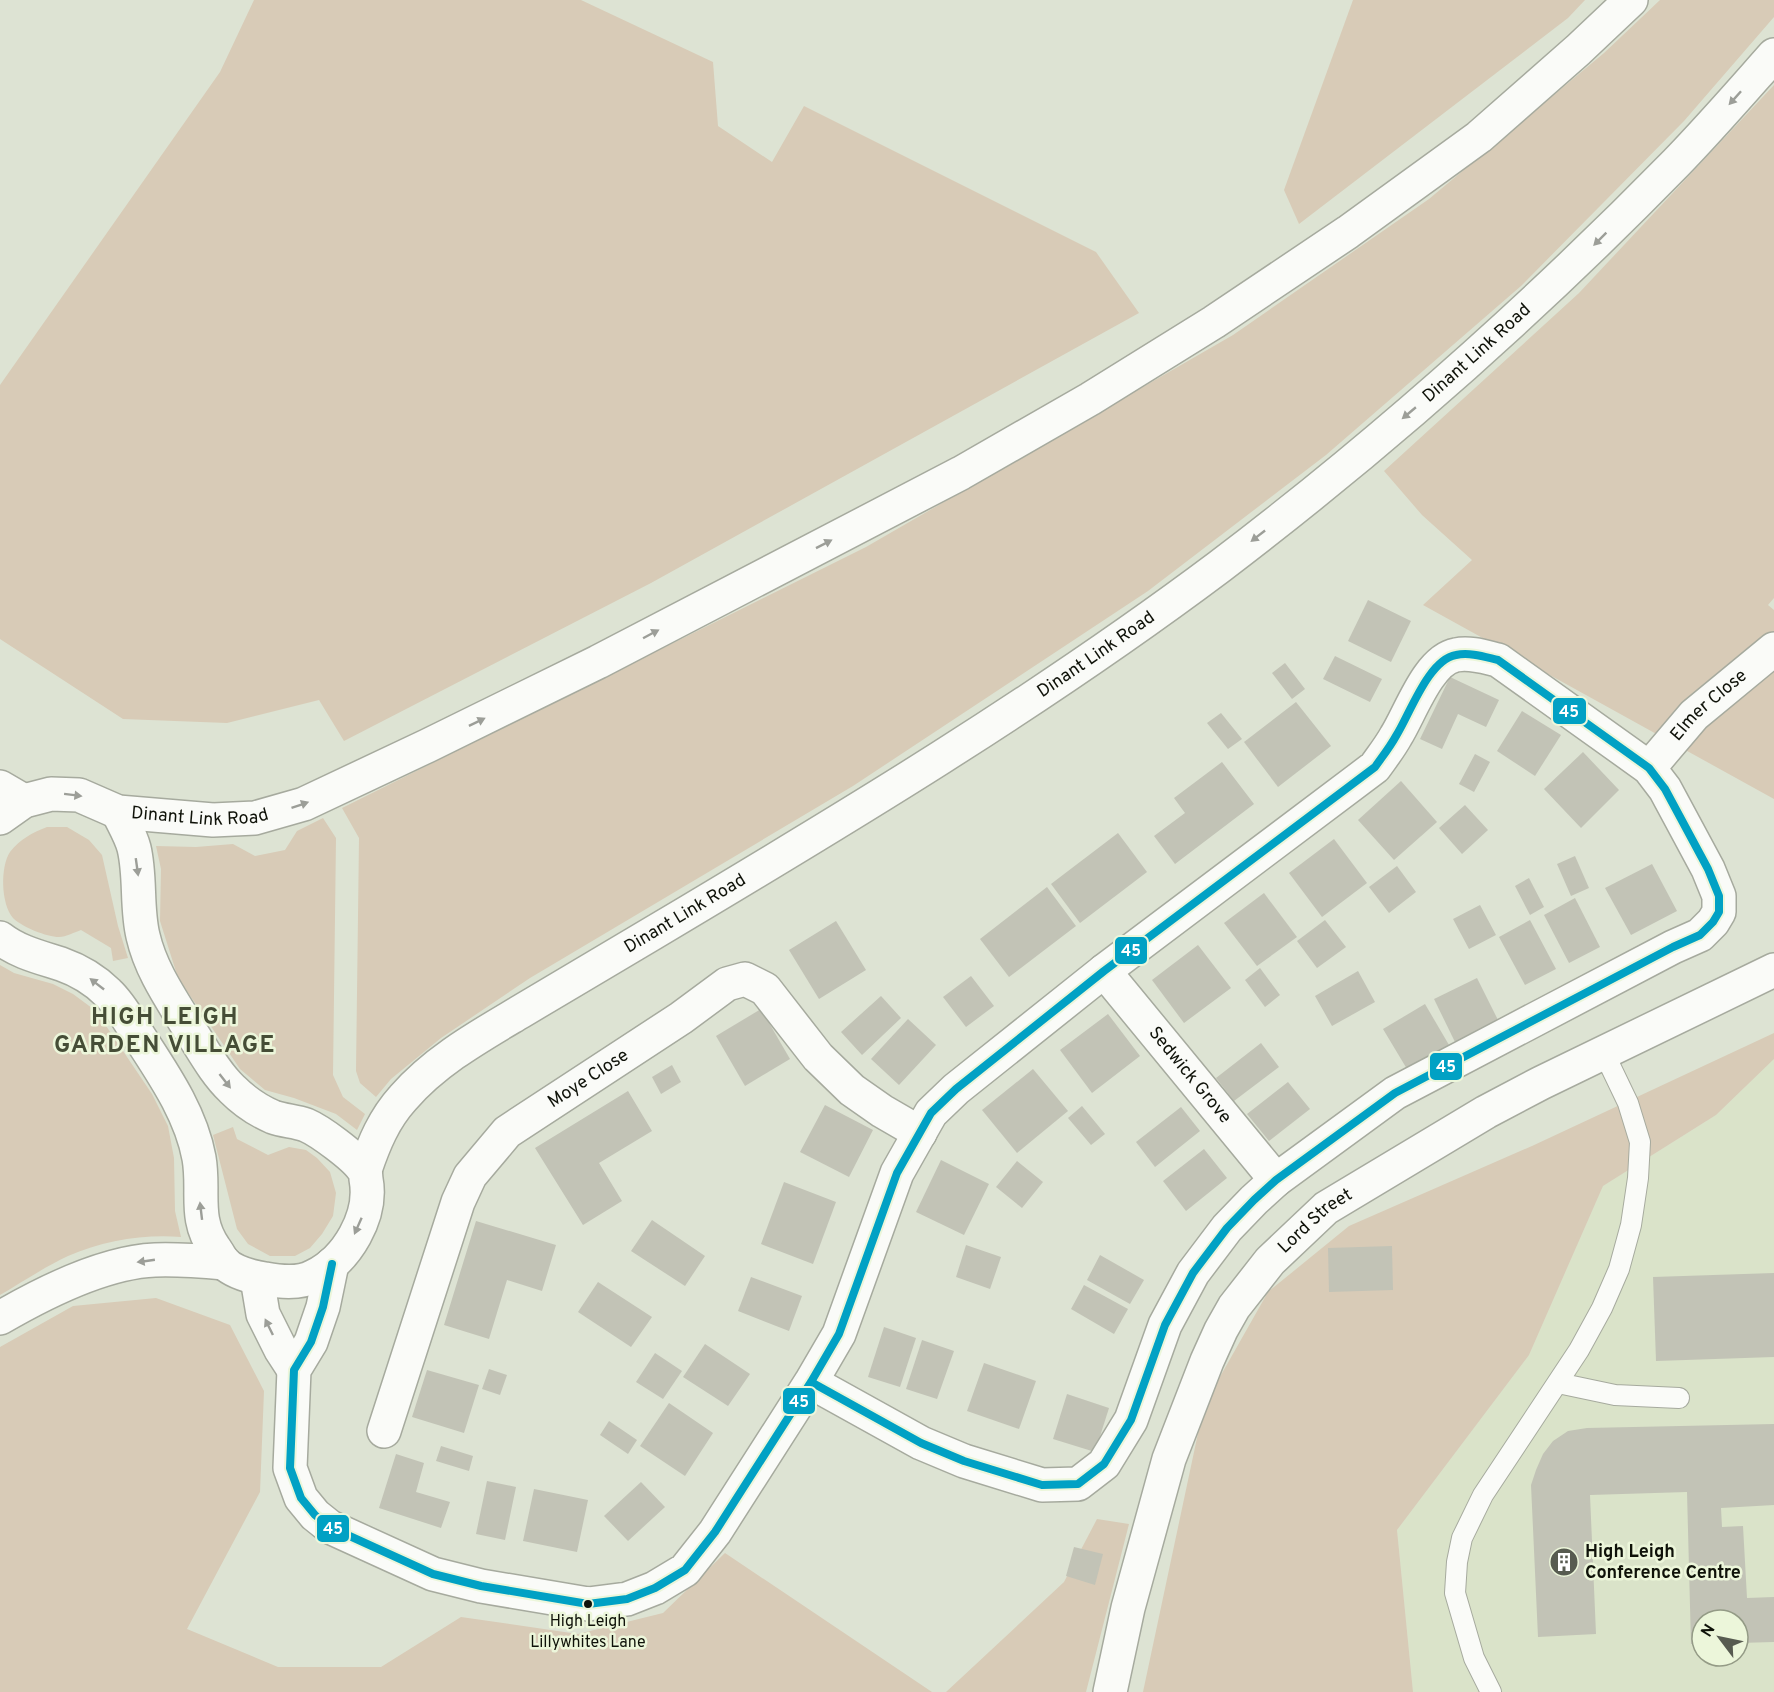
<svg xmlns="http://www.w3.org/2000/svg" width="1774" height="1692" viewBox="0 0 1774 1692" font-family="Overpass,sans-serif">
<rect width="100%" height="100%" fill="#dde3d3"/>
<!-- built -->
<path fill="#dae3c9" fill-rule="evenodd" d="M1774,1059V1692H1413L1397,1530L1529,1355L1603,1186L1716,1115ZM1702,1620H1738V1656H1702Z"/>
<!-- green -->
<g fill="#d8cbb7">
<polygon points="254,0 581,0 713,62 718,126 772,162 804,106 1096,252 1139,313 651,583 344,741 319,700 227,723 123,719 0,639 0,385 220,72"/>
<polygon points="1353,0 1585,0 1568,18 1299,224 1284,190"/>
<polygon points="1660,0 1774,0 1774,17 1684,121 1521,286 1326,455 1148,591 853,786 530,978 441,1038 391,1079 376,1097 360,1083 356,1071 359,838 342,808 866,547 1233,335 1429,199 1604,53"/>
<polygon points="1774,85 1774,598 1768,605 1774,610 1774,799 1423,605 1472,560 1422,515 1384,471 1579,293"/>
<polygon points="323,818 336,838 333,1075 343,1097 365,1114 357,1130 336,1114 294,1098 265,1090 240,1069 178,978 160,921 161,869 156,846 196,847 233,844 255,856 285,850 297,831"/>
<path d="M47,827H67L89,840L102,855L118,926L128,958L113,961L111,948L81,930C75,932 66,937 59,937C47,937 22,927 13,918C1,904 0,867 10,852C20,839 32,833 47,827Z"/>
<path d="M0,965L14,973L53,984L73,994L96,1011L152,1094L168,1126L174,1158L175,1211L181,1237C143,1234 103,1241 68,1256C46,1266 21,1283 0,1295Z"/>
<polygon points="1774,1033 1774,1059 1716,1115 1603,1186 1529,1355 1397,1530 1413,1692 1143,1692 1204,1405 1268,1292 1349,1226 1532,1146"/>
<polygon points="233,1127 237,1139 268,1155 289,1147 306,1150 317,1158 330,1172 336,1193 333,1216 322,1234 310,1248 295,1256 270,1256 248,1244 237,1229 213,1135"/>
<polygon points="156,1298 230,1325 264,1391 260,1492 187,1629 278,1667 381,1667 461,1617 578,1634 663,1613 725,1553 932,1692 0,1692 0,1347 73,1306"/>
<polygon points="1097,1519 1129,1524 1086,1692 946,1692 1064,1582"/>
</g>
<!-- building -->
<g fill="#c2c3b6">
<polygon points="1368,600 1411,621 1391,662 1348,641"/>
<polygon points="1335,656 1382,679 1370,702 1323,679"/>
<polygon points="1285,663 1305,689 1292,699 1272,673"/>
<polygon points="1450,677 1499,700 1486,727 1458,714 1442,749 1420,739"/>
<polygon points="1296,702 1331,746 1278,787 1244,742"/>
<polygon points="1522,711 1561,735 1535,776 1497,751"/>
<polygon points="1221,713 1242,739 1228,749 1207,723"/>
<polygon points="1583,752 1619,790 1581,828 1544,789"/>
<polygon points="1475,754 1490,762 1474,792 1459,784"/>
<polygon points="1222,762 1254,804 1175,864 1154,836 1185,813 1174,798"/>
<polygon points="1401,781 1437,822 1394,860 1358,820"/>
<polygon points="1465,805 1488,830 1462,854 1439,828"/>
<polygon points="1118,833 1147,872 1080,923 1051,884"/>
<polygon points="1334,839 1367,883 1322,917 1289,873"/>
<polygon points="1575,856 1589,888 1571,896 1557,864"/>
<polygon points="1652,864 1677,911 1631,935 1605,888"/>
<polygon points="1397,866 1416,892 1389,913 1369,887"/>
<polygon points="1529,878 1544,907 1530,915 1515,886"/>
<polygon points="1047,887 1076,926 1009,977 980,939"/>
<polygon points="1264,893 1297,937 1257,966 1224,923"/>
<polygon points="1575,898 1600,947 1569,963 1544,915"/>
<polygon points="1480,905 1496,935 1469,949 1453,919"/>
<polygon points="1325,920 1346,947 1317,968 1297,941"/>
<polygon points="1530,920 1556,969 1525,985 1499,937"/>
<polygon points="836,921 866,970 819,999 789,950"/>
<polygon points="1198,945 1231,988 1184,1023 1152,980"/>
<polygon points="1260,968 1280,995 1265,1007 1245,980"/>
<polygon points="1358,971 1375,1002 1332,1026 1315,996"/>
<polygon points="971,976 994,1006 966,1027 943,997"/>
<polygon points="1477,978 1498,1020 1455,1042 1434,999"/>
<polygon points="881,996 901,1018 862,1055 841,1032"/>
<polygon points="1425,1004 1449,1045 1407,1069 1383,1029"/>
<polygon points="761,1009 790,1059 745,1086 716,1036"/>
<polygon points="1108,1014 1140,1056 1092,1093 1060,1050"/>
<polygon points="908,1019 936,1045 899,1085 871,1059"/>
<polygon points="1261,1043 1279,1067 1234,1101 1216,1078"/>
<polygon points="672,1065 681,1082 661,1094 652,1077"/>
<polygon points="1033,1069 1068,1111 1017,1153 982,1110"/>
<polygon points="1288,1082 1310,1109 1269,1141 1247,1114"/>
<polygon points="628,1091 652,1131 599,1163 622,1201 583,1225 535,1148"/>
<polygon points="825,1105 873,1130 849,1177 800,1152"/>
<polygon points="1082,1106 1105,1134 1091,1145 1068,1118"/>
<polygon points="1181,1107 1200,1131 1155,1167 1136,1142"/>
<polygon points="1204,1149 1227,1178 1186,1211 1163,1181"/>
<polygon points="941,1160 989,1184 964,1235 916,1212"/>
<polygon points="1017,1161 1043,1182 1022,1208 996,1187"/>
<polygon points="784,1182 836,1202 813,1264 761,1244"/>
<polygon points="652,1220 705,1256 685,1286 631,1251"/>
<polygon points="476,1221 556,1245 542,1291 507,1280 489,1339 444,1325"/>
<polygon points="966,1245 1001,1257 990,1289 956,1277"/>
<polygon points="1392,1246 1393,1290 1329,1292 1328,1248"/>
<polygon points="1100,1255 1144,1280 1130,1304 1087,1280"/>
<polygon points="1774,1273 1774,1357 1656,1361 1653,1277"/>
<polygon points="751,1277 802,1296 789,1331 738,1311"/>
<polygon points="598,1282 652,1317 631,1347 578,1312"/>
<polygon points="1084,1285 1128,1309 1114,1334 1071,1309"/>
<polygon points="884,1327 916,1338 900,1387 868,1377"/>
<polygon points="922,1340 954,1351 937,1399 906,1389"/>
<polygon points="705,1344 750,1374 728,1406 683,1377"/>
<polygon points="655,1353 682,1371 663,1399 636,1382"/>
<polygon points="984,1363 1036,1381 1019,1429 967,1411"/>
<polygon points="489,1369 507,1375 500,1395 482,1389"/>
<polygon points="427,1370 479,1385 464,1433 412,1417"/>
<polygon points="1067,1394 1109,1408 1095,1452 1053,1439"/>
<polygon points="669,1403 713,1433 685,1476 640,1446"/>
<polygon points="609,1421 637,1440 628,1454 600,1435"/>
<polygon points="1774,1424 1774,1505 1721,1508 1722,1527 1743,1526 1747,1598 1774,1597 1774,1642 1738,1643 1738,1620 1702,1620 1702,1643 1691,1644 1687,1492 1590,1495 1596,1634 1538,1637 1531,1485 1536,1470 1543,1454 1553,1441 1568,1431 1587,1428"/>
<polygon points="441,1446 473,1456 469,1471 436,1461"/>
<polygon points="396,1454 424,1463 416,1492 450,1502 441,1528 379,1508"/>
<polygon points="487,1481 516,1487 505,1540 476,1534"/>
<polygon points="641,1482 665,1507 628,1541 604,1516"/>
<polygon points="534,1489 588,1500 577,1552 523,1541"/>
<polygon points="1074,1547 1103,1554 1095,1585 1066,1576"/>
</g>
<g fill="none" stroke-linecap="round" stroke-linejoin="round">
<!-- service casing -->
<g stroke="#a6aa9e" stroke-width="22">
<g id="service">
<polyline points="1558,1383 1615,1395 1679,1398"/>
<polyline points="1491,1692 1474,1658 1455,1593 1457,1562 1462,1538 1483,1495 1579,1350 1602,1308 1619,1269 1631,1225 1638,1178 1640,1142 1628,1103 1604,1053"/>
</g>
</g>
<!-- minor casing -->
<g stroke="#a6aa9e" stroke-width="36">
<g id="minor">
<path id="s1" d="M1649,768L1694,715L1774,649"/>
<polyline points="0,787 24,801"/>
<path id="s2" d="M1104,971L1276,1180"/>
<path d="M332,1264L323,1307L311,1342L294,1370L290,1468L301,1498L315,1515L330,1527L433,1574L481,1586L588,1604L627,1599L655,1588L685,1570L715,1532L811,1382L839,1334L897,1173L931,1113L956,1089L1104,971L1375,767C1382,757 1390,747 1396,736C1410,714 1428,660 1456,655C1470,652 1485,657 1498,660L1649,768L1665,789L1708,869L1719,896V912L1713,922L1700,935L1673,947L1395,1093L1276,1180L1254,1200L1227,1228L1193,1273L1165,1325L1131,1420L1104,1464L1078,1484L1042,1485L964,1461L921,1443L811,1382"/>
<polyline points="257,1278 263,1314 281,1350 294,1370"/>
<path id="s3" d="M384,1431L458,1202L470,1176L507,1132L681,1018L727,984L745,979L765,989L818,1057L852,1090L882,1111L920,1133"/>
<path id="s4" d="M1110,1692L1128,1608L1169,1459L1207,1361L1221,1330L1234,1307L1270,1261L1326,1208L1486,1112L1541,1083L1774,970"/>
</g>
</g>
<!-- primary casing -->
<g stroke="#a6aa9e" stroke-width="36">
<g id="primary">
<path id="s5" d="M0,818L24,801L51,794L79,795L118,812L213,820L255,818L304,804L427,746L598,662L961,473L1090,399L1214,322L1348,232L1479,137L1578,50L1631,0"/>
<path d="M0,938C18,952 39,957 61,964C78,970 95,980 108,993C121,1005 131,1024 140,1038C164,1075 191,1114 199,1158C205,1192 193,1218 215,1249C218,1253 221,1259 224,1263C234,1272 252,1277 265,1279C281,1282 300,1284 314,1276C347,1260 373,1216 366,1179C366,1175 365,1171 363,1169C354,1156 320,1131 306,1125C295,1121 284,1121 273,1117C259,1111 243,1100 232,1089C215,1073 203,1050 190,1030C172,1000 151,971 143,936C136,907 141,877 134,848C131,836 123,823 118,812"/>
<path id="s6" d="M365,1170C374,1143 384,1119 403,1098C435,1061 478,1037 520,1012C564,986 609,959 653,933C846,818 1039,702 1219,567C1381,444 1534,308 1676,163C1710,128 1742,91 1774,55"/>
<path d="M0,1318C43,1293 105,1262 155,1260C179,1259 202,1261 225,1263"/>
</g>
</g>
<!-- service -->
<use href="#service" stroke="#fafbf8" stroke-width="20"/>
<!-- minor -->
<use href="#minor" stroke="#fafbf8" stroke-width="33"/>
<!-- primary -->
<use href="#primary" stroke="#fafbf8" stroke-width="33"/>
<!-- bus-1 casing -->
<g stroke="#ecf6da" stroke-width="12">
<path id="bus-1" d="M332,1264L323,1307L311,1342L294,1370L290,1468L301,1498L315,1515L330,1527L433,1574L481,1586L588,1604L627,1599L655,1588L685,1570L715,1532L811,1382L839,1334L897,1173L931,1113L956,1089L1104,971L1375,767C1382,757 1390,747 1396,736C1410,714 1428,660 1456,655C1470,652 1485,657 1498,660L1649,768L1665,789L1708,869L1719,896V912L1713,922L1700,935L1673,947L1395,1093L1276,1180L1254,1200L1227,1228L1193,1273L1165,1325L1131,1420L1104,1464L1078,1484L1042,1485L964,1461L921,1443L811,1382"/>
</g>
<!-- bus-1 -->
<use href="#bus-1" stroke="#01a1c4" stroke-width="8"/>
</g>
<!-- one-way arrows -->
<defs><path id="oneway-solid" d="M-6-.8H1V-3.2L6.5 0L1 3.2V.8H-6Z" transform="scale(1.5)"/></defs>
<g fill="#9c9e98">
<use href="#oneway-solid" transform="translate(1735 98) rotate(132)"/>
<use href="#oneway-solid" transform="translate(1600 239) rotate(135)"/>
<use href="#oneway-solid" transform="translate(1409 413) rotate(140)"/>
<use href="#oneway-solid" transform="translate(1258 536) rotate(142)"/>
<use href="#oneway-solid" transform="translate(824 544) rotate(-27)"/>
<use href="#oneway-solid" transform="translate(651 634) rotate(-28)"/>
<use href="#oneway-solid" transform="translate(477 722) rotate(-26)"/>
<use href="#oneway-solid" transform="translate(73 795) rotate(7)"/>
<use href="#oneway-solid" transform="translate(300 805) rotate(-19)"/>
<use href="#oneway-solid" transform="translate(137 867) rotate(82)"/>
<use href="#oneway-solid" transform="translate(97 984) rotate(-142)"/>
<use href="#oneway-solid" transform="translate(225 1081) rotate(52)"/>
<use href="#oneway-solid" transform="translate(201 1211) rotate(-97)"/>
<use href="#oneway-solid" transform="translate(358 1226) rotate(114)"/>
<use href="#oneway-solid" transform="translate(146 1261) rotate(172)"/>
<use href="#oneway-solid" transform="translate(269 1327) rotate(-116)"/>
</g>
<!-- icons -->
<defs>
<g id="building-disc" transform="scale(1.5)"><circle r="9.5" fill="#575b50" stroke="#ecf6da"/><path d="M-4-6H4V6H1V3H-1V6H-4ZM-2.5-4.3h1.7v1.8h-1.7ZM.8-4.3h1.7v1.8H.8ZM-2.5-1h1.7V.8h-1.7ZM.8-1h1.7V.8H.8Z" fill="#fff"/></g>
</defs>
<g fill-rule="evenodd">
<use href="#building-disc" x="1564" y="1562"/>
</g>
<!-- markers -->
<circle fill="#0f1209" stroke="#ecf6da" stroke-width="2" cx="588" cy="1604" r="5"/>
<g text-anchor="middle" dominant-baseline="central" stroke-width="5" stroke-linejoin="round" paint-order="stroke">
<!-- bus labels -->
<g font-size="16" fill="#0f1209" stroke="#ecf6da">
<text x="588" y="1622">High Leigh<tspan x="588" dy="21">Lillywhites Lane</tspan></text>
</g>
<!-- street labels -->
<g font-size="18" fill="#0f1209" stroke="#ecf6da">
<text stroke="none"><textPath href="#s6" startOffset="1392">Dinant Link Road</textPath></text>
<text stroke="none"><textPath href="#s6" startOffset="906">Dinant Link Road</textPath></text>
<text stroke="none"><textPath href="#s1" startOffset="87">Elmer Close</textPath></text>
<text stroke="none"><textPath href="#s5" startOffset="210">Dinant Link Road</textPath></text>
<text stroke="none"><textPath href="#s6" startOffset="420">Dinant Link Road</textPath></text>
<text stroke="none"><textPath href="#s2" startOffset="135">Sedwick Grove</textPath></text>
<text stroke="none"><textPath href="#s3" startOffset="424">Moye Close</textPath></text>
<text stroke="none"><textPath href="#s4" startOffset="525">Lord Street</textPath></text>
</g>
<!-- poi labels -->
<g font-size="18" font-weight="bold" fill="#0f1209" stroke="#ecf6da" text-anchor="start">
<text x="1585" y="1552">High Leigh<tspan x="1585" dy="21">Conference Centre</tspan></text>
</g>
<!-- district labels -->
<g font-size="24" font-weight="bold" letter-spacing="1.5" fill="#454d36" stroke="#ecf6da">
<text x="165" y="1018">HIGH LEIGH<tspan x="165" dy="28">GARDEN VILLAGE</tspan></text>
</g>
</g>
<g stroke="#ecf6da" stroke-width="2">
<rect x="1552" y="697" width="35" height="28" rx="6" fill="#01a1c4"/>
<rect x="1114" y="936" width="34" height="29" rx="6" fill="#01a1c4"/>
<rect x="1429" y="1052" width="34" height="29" rx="6" fill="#01a1c4"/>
<rect x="782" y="1387" width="34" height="28" rx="6" fill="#01a1c4"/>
<rect x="316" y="1514" width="34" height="29" rx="6" fill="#01a1c4"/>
</g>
<g font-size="16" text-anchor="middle" font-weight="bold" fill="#fff">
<text x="1569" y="717">45</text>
<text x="1131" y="956">45</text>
<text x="1446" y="1072">45</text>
<text x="799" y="1407">45</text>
<text x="333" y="1534">45</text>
</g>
<!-- north arrow -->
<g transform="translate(1720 1638) rotate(302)"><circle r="28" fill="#ecf6da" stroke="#949b86" stroke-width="1.5"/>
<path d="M0-4.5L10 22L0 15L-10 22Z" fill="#575b50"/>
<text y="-9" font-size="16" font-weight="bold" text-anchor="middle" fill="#0f1209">N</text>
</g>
</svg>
